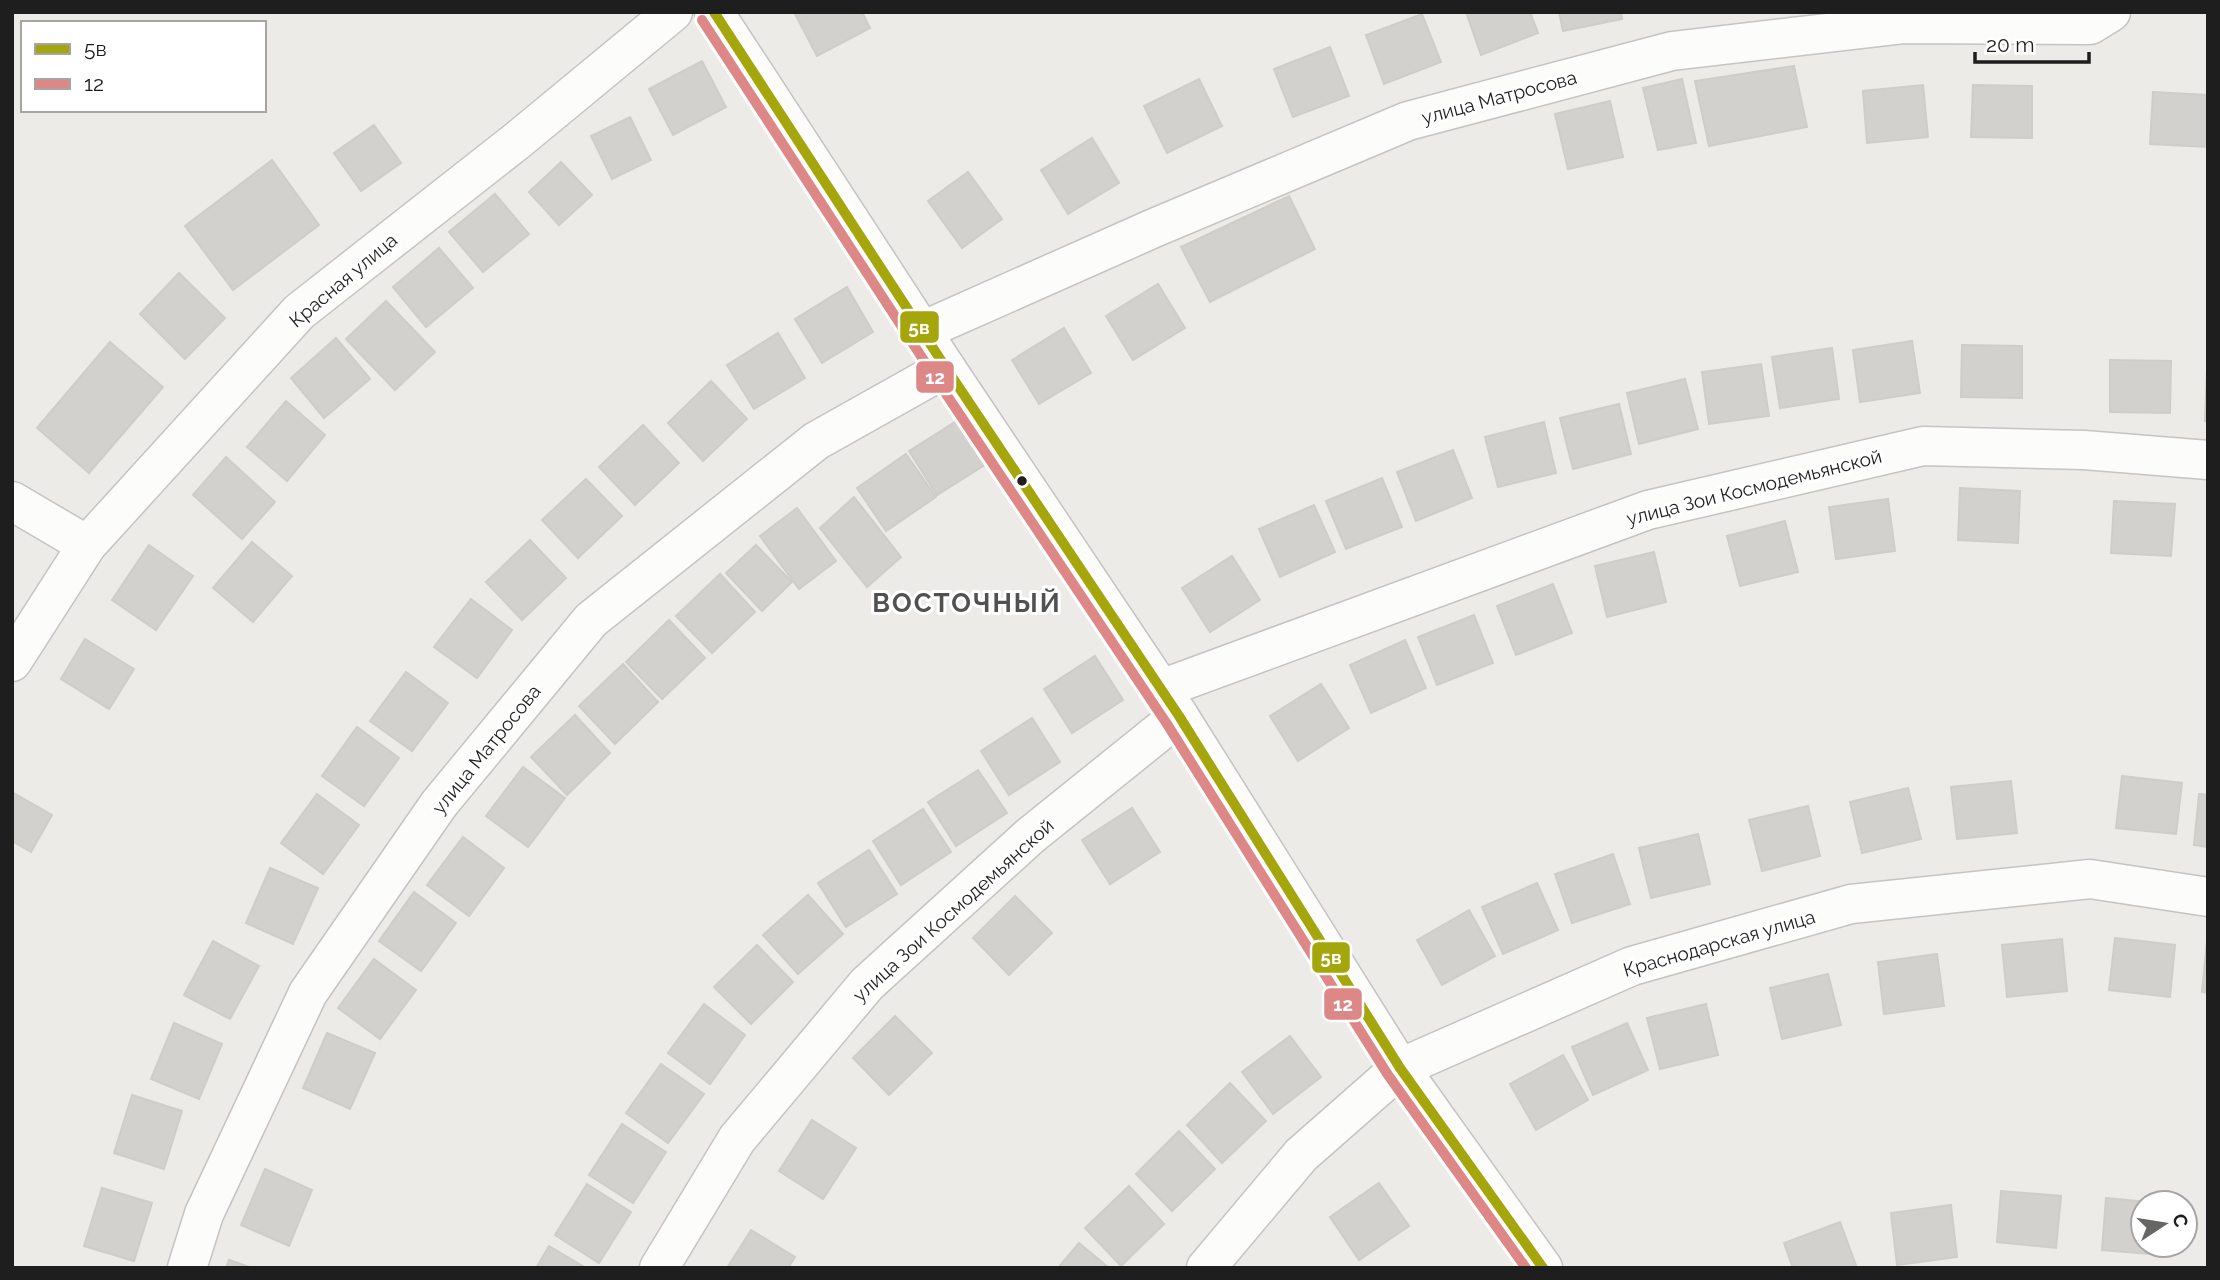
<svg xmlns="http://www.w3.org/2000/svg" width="2220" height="1280" viewBox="0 0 2220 1280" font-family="Raleway,sans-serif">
<rect width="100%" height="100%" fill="#ecebe7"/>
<!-- building -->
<g fill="#d3d1ce" stroke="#cfcdc8" stroke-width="2">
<polygon points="794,12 862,12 870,28 817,56"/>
<polygon points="1466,12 1530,12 1538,33 1481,55"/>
<polygon points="1559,12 1621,12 1622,19 1563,31"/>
<polygon points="1422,14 1441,62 1384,84 1366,35"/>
<polygon points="1330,47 1349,96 1293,117 1274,69"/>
<polygon points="702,61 726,107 673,135 649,89"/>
<polygon points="1794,66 1807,127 1709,146 1695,81"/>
<polygon points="1199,79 1222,126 1167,153 1144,106"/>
<polygon points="1682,79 1696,143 1658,150 1643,88"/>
<polygon points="1923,85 1928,137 1867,143 1863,91"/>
<polygon points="1973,85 2032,86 2032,138 1971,137"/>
<polygon points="2153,92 2208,95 2208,147 2150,144"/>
<polygon points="1610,101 1623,157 1568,169 1555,114"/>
<polygon points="630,117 651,160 612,179 591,136"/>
<polygon points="374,125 401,163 361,191 334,153"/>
<polygon points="1092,138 1119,183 1068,214 1041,170"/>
<polygon points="272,160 319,225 233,290 185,226"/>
<polygon points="561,162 592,195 559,225 529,192"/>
<polygon points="968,172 1002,219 962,248 928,201"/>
<polygon points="495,194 529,234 483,272 449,232"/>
<polygon points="1289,196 1315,249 1210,302 1181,247"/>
<polygon points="439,248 473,288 426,327 393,287"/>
<polygon points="179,273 225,318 185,359 140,314"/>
<polygon points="1158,284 1185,328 1133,360 1106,316"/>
<polygon points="847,287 873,332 822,363 795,319"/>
<polygon points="386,301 435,352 395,390 346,339"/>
<polygon points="1064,328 1091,373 1039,404 1012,360"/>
<polygon points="778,333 805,378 754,409 727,365"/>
<polygon points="336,338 370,379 324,418 291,378"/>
<polygon points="1912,341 1920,393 1860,402 1853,350"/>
<polygon points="110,342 163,387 89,473 37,428"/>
<polygon points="1962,345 2022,346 2022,398 1961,397"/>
<polygon points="1832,348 1839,399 1780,408 1772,357"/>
<polygon points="2110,360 2171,361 2170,413 2110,412"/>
<polygon points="1761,364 1769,416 1709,424 1702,372"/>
<polygon points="2207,369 2208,369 2208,421 2205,421"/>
<polygon points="1685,379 1698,429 1639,444 1627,393"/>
<polygon points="711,381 747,419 703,461 668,423"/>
<polygon points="286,401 325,435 287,481 247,447"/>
<polygon points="1619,404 1631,454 1573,469 1560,418"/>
<polygon points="960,419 988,463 937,495 909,451"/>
<polygon points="1544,422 1556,473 1498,487 1485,437"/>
<polygon points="643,425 679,463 635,505 599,467"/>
<polygon points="1453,450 1472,498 1416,521 1397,472"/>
<polygon points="906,454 936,497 886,531 857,488"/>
<polygon points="226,457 275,502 242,539 193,495"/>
<polygon points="1382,478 1402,527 1346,549 1326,501"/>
<polygon points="586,479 622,516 578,558 542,520"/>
<polygon points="1960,488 2020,491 2018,543 1958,540"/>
<polygon points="854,497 901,557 867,587 820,528"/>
<polygon points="1888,499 1895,551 1836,559 1829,507"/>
<polygon points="2114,501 2175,504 2171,556 2111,553"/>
<polygon points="1314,505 1335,552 1280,577 1259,529"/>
<polygon points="797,508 836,561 799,589 760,536"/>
<polygon points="1785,521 1798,572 1740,586 1727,536"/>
<polygon points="530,540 566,578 522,620 486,582"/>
<polygon points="252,542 292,576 253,622 213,588"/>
<polygon points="149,545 193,576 156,630 112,600"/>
<polygon points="756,545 792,582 762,611 726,573"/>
<polygon points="1654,552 1666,602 1607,617 1595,566"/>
<polygon points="1232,556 1260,600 1210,632 1182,588"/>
<polygon points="720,574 755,612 712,653 676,616"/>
<polygon points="1553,584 1572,633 1516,655 1497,606"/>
<polygon points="471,599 512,630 477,678 434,647"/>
<polygon points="1474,615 1493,663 1437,685 1418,637"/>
<polygon points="669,620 705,658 662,699 626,662"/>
<polygon points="85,639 134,669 109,709 61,679"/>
<polygon points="1405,640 1426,688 1371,713 1350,665"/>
<polygon points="1095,656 1123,700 1072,733 1044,689"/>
<polygon points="623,664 658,702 615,744 579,706"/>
<polygon points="406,672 448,703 412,751 370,721"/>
<polygon points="1321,684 1349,728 1298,761 1270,716"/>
<polygon points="575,715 610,753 567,795 531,757"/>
<polygon points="1032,718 1060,762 1009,795 981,751"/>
<polygon points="357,727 399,758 364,806 322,776"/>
<polygon points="523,767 565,798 528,847 486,816"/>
<polygon points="978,770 1007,813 956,846 928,802"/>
<polygon points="2122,776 2182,783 2176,834 2116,828"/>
<polygon points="2011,781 2017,833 1957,839 1951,787"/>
<polygon points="1908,788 1921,839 1862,853 1850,802"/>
<polygon points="12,792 52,815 31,852 12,841"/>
<polygon points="317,794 359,825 323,874 281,843"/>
<polygon points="2199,794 2208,795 2208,847 2194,845"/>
<polygon points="1808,806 1820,856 1762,871 1749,820"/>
<polygon points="1132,808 1160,852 1110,884 1082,840"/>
<polygon points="923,809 951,852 901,885 873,841"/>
<polygon points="1698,834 1710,884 1651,898 1639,848"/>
<polygon points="463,837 504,868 469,916 427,885"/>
<polygon points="869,850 897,894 846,927 818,883"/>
<polygon points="1613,854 1630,904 1572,923 1555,874"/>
<polygon points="270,868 318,888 293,944 246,923"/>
<polygon points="1537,883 1558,930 1503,954 1482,907"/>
<polygon points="414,892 456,923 421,971 379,941"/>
<polygon points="808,895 843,934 798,974 763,935"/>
<polygon points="1015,896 1052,933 1009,975 973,938"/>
<polygon points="1469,910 1495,956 1442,985 1417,940"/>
<polygon points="2115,938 2175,945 2170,997 2109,990"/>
<polygon points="2062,939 2067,991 2007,997 2002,945"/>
<polygon points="213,941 259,966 230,1019 184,995"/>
<polygon points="2207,941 2208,941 2208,993 2202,992"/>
<polygon points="757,945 793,982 751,1024 714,987"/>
<polygon points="1937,954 1944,1006 1884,1014 1878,962"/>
<polygon points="374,959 416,990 380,1039 338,1008"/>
<polygon points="1828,974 1841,1025 1782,1039 1770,988"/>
<polygon points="704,1004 745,1035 710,1084 668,1053"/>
<polygon points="1706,1004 1718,1055 1660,1069 1647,1018"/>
<polygon points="895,1016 932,1053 889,1095 853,1058"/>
<polygon points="174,1023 222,1044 199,1099 151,1079"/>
<polygon points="1627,1023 1648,1070 1593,1095 1572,1047"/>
<polygon points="327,1033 375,1053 350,1109 303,1088"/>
<polygon points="1290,1036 1321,1077 1273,1114 1242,1072"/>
<polygon points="1563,1055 1588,1100 1536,1130 1510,1084"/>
<polygon points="661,1064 704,1094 668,1143 626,1113"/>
<polygon points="1230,1083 1266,1121 1222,1163 1187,1125"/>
<polygon points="132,1095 182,1111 164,1169 114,1153"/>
<polygon points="812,1120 856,1148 823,1199 779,1171"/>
<polygon points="622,1124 666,1152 633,1203 589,1175"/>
<polygon points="1179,1131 1215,1169 1172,1211 1136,1174"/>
<polygon points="265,1169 312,1190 289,1246 241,1225"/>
<polygon points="1379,1183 1409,1226 1359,1260 1330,1217"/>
<polygon points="587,1184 631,1212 599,1263 555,1235"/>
<polygon points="1129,1186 1164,1224 1121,1266 1085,1228"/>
<polygon points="102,1188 152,1203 134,1261 84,1246"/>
<polygon points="2001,1191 2061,1196 2056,1248 1997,1242"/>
<polygon points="2106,1198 2159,1203 2143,1203 2143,1245 2163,1245 2162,1255 2102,1250"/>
<polygon points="1951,1205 1957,1257 1897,1265 1891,1213"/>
<polygon points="1840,1222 1857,1268 1793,1268 1784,1243"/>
<polygon points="751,1230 795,1257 788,1268 727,1268"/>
<polygon points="1079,1243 1109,1268 1058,1268"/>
<polygon points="549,1246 586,1268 536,1268"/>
<polygon points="229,1260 252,1268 226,1268"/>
</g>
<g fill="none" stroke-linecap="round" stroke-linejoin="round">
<!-- minor casing -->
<g stroke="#c5c4c3" stroke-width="41">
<g id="minor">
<polyline points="714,12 946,368 1179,716 1400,1068 1543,1268"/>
<polyline points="922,331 1154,228 1408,121 1672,51 1905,24 2090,25 2111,12"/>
<polyline points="12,501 87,545"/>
<polyline points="12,662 87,545 299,312 518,140 673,12"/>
<polyline points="1161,689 1648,510 1923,446 2084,450 2208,460"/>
<polyline points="187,1268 204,1214 308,993 439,804 591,620 816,441 946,368"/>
<polyline points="659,1268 737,1139 867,984 1030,836 1179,716"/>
<polyline points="1206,1268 1301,1155 1400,1068 1632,966 1851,904 2090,879 2208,897"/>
</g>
</g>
<!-- minor -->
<use href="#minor" stroke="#fcfcfb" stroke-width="38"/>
<!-- bus-1 casing -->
<g stroke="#fff" stroke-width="16">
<polyline id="bus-1" points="714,12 946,368 1179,716 1400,1068 1543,1268"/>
</g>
<!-- bus-2 casing -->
<g stroke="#fff" stroke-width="16">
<polyline id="bus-2" points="702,20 934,376 1167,724 1388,1075 1526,1268"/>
</g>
<!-- bus-1 -->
<use href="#bus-1" stroke="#a5a50c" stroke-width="10"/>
<!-- bus-2 -->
<use href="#bus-2" stroke="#dd8787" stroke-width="10"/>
</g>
<!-- markers -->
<circle fill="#1e1e1e" stroke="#fff" stroke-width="2.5" cx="1022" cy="481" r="6"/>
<g text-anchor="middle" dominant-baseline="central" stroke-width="6" stroke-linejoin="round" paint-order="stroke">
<!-- street labels -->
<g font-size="19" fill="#1e1e1e" stroke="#fff">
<text transform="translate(1499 97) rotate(-15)">улица Матросова</text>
<text transform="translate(343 280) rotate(-40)">Красная улица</text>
<text transform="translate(1754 487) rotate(-14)">улица Зои Космодемьянской</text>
<text transform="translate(486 749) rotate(-51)">улица Матросова</text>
<text transform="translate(953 910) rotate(-42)">улица Зои Космодемьянской</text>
<text transform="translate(1719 943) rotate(-16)">Краснодарская улица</text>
</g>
<!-- district labels -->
<g font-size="26" font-weight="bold" letter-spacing="2" fill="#515151" stroke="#fff">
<text x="967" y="603">ВОСТОЧНЫЙ</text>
</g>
</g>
<g stroke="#fff" stroke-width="2.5">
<rect x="899" y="310" width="41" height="34" rx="7" fill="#a5a50c"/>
<rect x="915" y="360" width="40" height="34" rx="7" fill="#dd8787"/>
<rect x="1311" y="941" width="40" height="33" rx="7" fill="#a5a50c"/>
<rect x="1323" y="987" width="40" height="34" rx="7" fill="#dd8787"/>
</g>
<g font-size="19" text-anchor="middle" font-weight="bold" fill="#fff">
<text x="919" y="334">5в</text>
<text x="935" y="384">12</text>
<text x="1331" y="964">5в</text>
<text x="1343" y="1011">12</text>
</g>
<!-- border -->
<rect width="2220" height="1280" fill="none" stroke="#1e1e1e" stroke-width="28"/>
<!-- legend -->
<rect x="21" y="21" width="245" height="91" fill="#ffffff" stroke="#a5a5a5" stroke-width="2"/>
<rect x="35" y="44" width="35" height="10" fill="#a5a50c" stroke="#a5a5a5" stroke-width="2"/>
<text x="84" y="56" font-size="21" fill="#1e1e1e">5в</text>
<rect x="35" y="79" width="35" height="10" fill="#dd8787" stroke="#a5a5a5" stroke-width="2"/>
<text x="84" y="91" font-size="21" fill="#1e1e1e">12</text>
<!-- north arrow -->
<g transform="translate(2164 1224) rotate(78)"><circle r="33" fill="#ffffff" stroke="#a5a5a5" stroke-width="2"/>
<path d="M0-5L12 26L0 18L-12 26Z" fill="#666664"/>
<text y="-10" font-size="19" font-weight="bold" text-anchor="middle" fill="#1e1e1e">С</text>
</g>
<!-- scale -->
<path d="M1975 52v10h114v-10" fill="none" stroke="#1e1e1e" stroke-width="3.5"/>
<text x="1986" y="52" font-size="21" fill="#1e1e1e" stroke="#ffffff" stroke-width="5" paint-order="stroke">20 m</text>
</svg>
